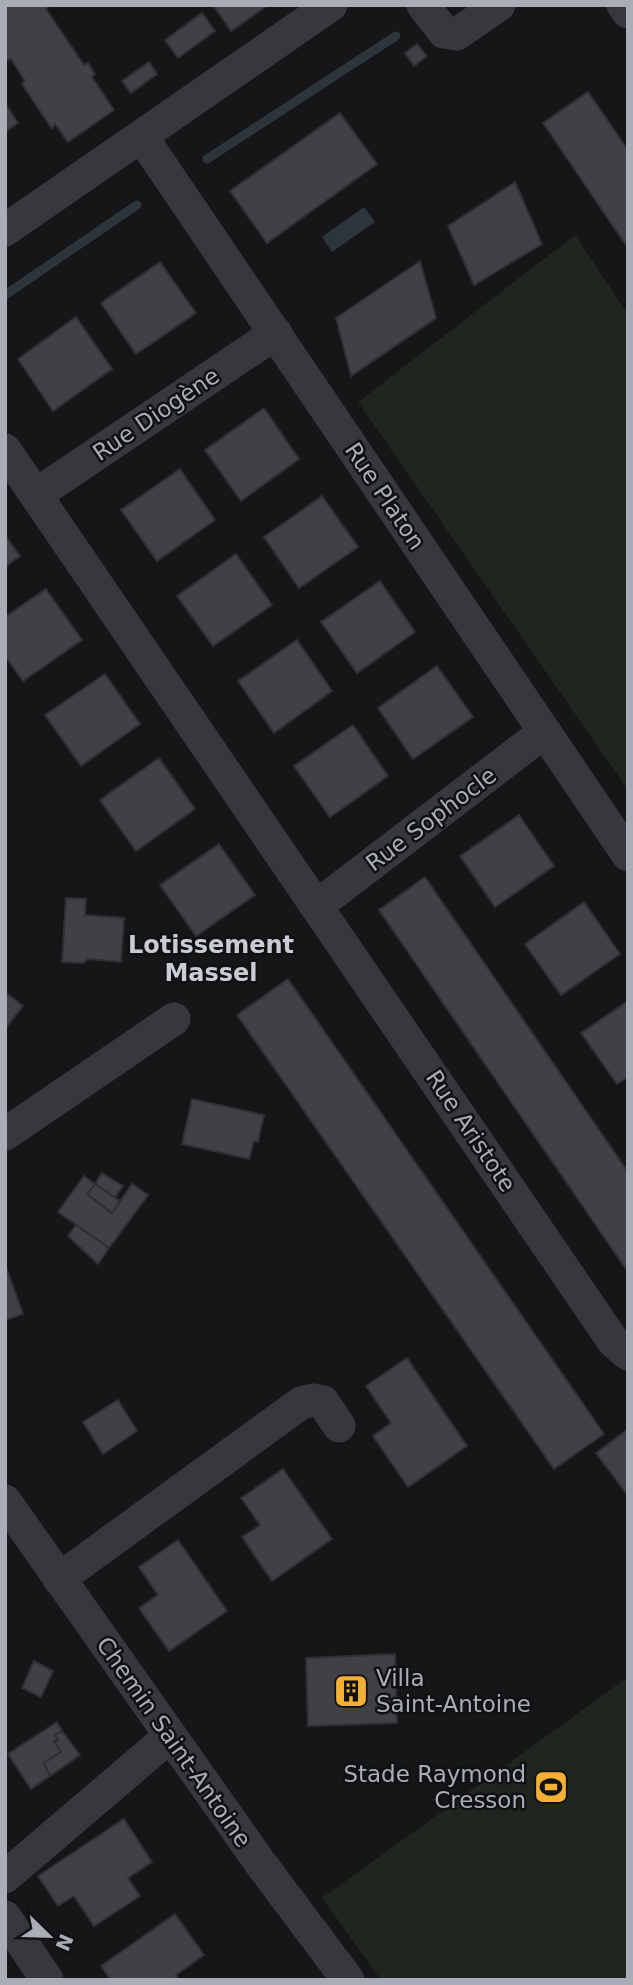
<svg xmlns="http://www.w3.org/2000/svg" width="633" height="1985" viewBox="0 0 633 1985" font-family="'DejaVu Sans',sans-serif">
<rect width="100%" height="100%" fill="#161618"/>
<!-- green -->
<g fill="#1e261f">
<polygon points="575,235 628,314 628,790 358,402"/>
<polygon points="628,1677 628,1980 381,1980 322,1898"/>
</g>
<!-- water -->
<polygon fill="#2c353c" points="364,207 375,222 332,252 322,237"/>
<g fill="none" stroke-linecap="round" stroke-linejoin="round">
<!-- stream -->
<g stroke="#2c353c" stroke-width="9">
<polyline points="207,159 396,36"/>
<polyline points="5,295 137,205"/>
</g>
</g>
<!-- building -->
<g fill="#404145" stroke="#303034" stroke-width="2">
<polygon points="5,5 50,5 46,9 84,65 88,63 95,74 92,77 114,110 68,142 55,124 52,129 22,84 25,81 11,59 5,61"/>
<polygon points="213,5 268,5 231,31"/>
<polygon points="202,13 215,31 178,58 165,40"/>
<polygon points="417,44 427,56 414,66 405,53"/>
<polygon points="149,62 157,74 131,93 122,81"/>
<polygon points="588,92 628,150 628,248 543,123"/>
<polygon points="5,103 18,123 5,132"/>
<polygon points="340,113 377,164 267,243 230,191"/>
<polygon points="515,182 542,244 474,285 448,226"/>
<polygon points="420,261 436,318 351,376 336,318"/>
<polygon points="160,262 196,313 136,354 101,303"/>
<polygon points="76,317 112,369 53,411 18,359"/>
<polygon points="264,408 299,459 241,501 205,450"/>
<polygon points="180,469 215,520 157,561 121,510"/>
<polygon points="322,496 358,547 299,588 264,537"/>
<polygon points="5,535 20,556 5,567"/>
<polygon points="236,554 272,605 213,646 177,596"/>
<polygon points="380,581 415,632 357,673 321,622"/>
<polygon points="46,589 82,640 23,681 5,656 5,617"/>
<polygon points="297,640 332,691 274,733 238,681"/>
<polygon points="437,666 473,717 413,759 378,708"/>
<polygon points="105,674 140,724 81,766 45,715"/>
<polygon points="353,725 388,776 330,817 294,766"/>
<polygon points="159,758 195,809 136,851 100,800"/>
<polygon points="519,815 554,866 495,907 460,856"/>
<polygon points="219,844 255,895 196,936 160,885"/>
<polygon points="425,877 628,1172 628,1272 379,910"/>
<polygon points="66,898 86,899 85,915 124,918 121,962 88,959 83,963 62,962"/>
<polygon points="584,902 620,954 561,995 525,944"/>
<polygon points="288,979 604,1434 554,1469 237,1015"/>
<polygon points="5,992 23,1006 5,1029"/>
<polygon points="628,1001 628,1077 617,1084 581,1033"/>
<polygon points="192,1099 264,1115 258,1142 254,1141 249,1159 182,1144"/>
<polygon points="102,1173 123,1186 115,1197 95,1184"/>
<polygon points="84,1176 95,1184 87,1194 112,1213 132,1184 148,1195 109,1248 58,1212"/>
<polygon points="95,1184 120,1201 112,1213 87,1194"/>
<polygon points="76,1225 109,1248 98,1264 68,1236"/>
<polygon points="5,1264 23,1314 5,1320"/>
<polygon points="407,1358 467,1446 408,1487 373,1436 391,1423 366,1386"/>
<polygon points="118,1400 137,1431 103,1454 83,1422"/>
<polygon points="628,1429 628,1496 596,1453"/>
<polygon points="283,1469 332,1539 272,1581 242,1537 260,1525 241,1498"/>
<polygon points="178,1540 227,1611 169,1651 139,1608 158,1595 139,1567"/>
<polygon points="395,1654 397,1723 308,1726 306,1658"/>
<polygon points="34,1661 53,1671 41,1697 22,1688"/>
<polygon points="57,1722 62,1731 55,1735 58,1740 54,1741 61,1752 44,1763 50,1776 31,1789 8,1754"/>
<polygon points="62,1731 80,1755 50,1776 44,1763 61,1752 54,1741 58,1740 55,1735"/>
<polygon points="124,1819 152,1862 128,1878 140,1896 94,1926 74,1896 58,1906 38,1876"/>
<polygon points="175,1914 204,1955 176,1975 179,1980 111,1980 101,1966"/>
</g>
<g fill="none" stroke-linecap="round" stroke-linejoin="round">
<!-- street -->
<g stroke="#37383d" stroke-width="33">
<polyline points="423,5 444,32 457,34 499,5"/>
<polyline points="623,5 628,12"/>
<polyline points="142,137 628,855"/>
<polyline points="5,230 331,5"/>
<polyline points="5,450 613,1341 628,1354"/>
<polyline points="37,494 276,333"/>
<polyline points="318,905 543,733"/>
<polyline points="5,1134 174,1019"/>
<polyline points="5,1501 261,1864 348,1980"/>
<polyline points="59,1579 301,1403 313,1400 323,1402 339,1426"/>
<polyline points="5,1877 170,1736"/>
<polyline points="5,1917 47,1980"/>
</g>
</g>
<!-- icons -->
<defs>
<g id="building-square" transform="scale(1.75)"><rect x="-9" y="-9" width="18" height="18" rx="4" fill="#f2b134" stroke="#111113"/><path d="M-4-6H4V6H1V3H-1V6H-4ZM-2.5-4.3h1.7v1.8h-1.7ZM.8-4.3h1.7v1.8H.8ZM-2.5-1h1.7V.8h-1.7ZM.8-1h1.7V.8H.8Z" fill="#111"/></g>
<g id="stadium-square" transform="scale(1.75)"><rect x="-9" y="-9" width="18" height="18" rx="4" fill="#f2b134" stroke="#111113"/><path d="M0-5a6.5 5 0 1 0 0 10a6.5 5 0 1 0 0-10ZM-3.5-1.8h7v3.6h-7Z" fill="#111"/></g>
</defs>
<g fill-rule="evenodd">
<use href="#building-square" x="351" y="1691"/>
<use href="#stadium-square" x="551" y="1787"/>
</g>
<g text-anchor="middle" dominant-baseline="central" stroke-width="5" stroke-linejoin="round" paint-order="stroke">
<!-- street labels -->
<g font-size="23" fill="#a8adb8" stroke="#111113">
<text transform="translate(156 414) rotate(-34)">Rue Diogène</text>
<text transform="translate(385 496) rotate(56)">Rue Platon</text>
<text transform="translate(431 819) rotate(-37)">Rue Sophocle</text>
<text transform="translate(471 1131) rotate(56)">Rue Aristote</text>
<text transform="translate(174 1742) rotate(55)">Chemin Saint-Antoine</text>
</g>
<!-- poi labels -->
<g font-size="23" fill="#a8adb8" stroke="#111113" text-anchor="start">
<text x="376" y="1678">Villa<tspan x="376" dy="26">Saint-Antoine</tspan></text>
<text x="526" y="1774" text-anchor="end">Stade Raymond<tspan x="526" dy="26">Cresson</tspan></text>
</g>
<!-- neighbourhood labels -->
<g font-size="24" font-weight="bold" fill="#c9ccd4" stroke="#111113">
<text x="211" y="945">Lotissement<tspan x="211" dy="28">Massel</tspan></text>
</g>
</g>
<!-- border -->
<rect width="633" height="1985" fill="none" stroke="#a8adb8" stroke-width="14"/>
<!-- north arrow -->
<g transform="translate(49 1936) rotate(113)" stroke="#111113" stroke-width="5" paint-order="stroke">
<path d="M0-5L12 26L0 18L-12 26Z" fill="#a8adb8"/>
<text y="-10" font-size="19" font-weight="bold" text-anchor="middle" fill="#a8adb8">N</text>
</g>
</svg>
